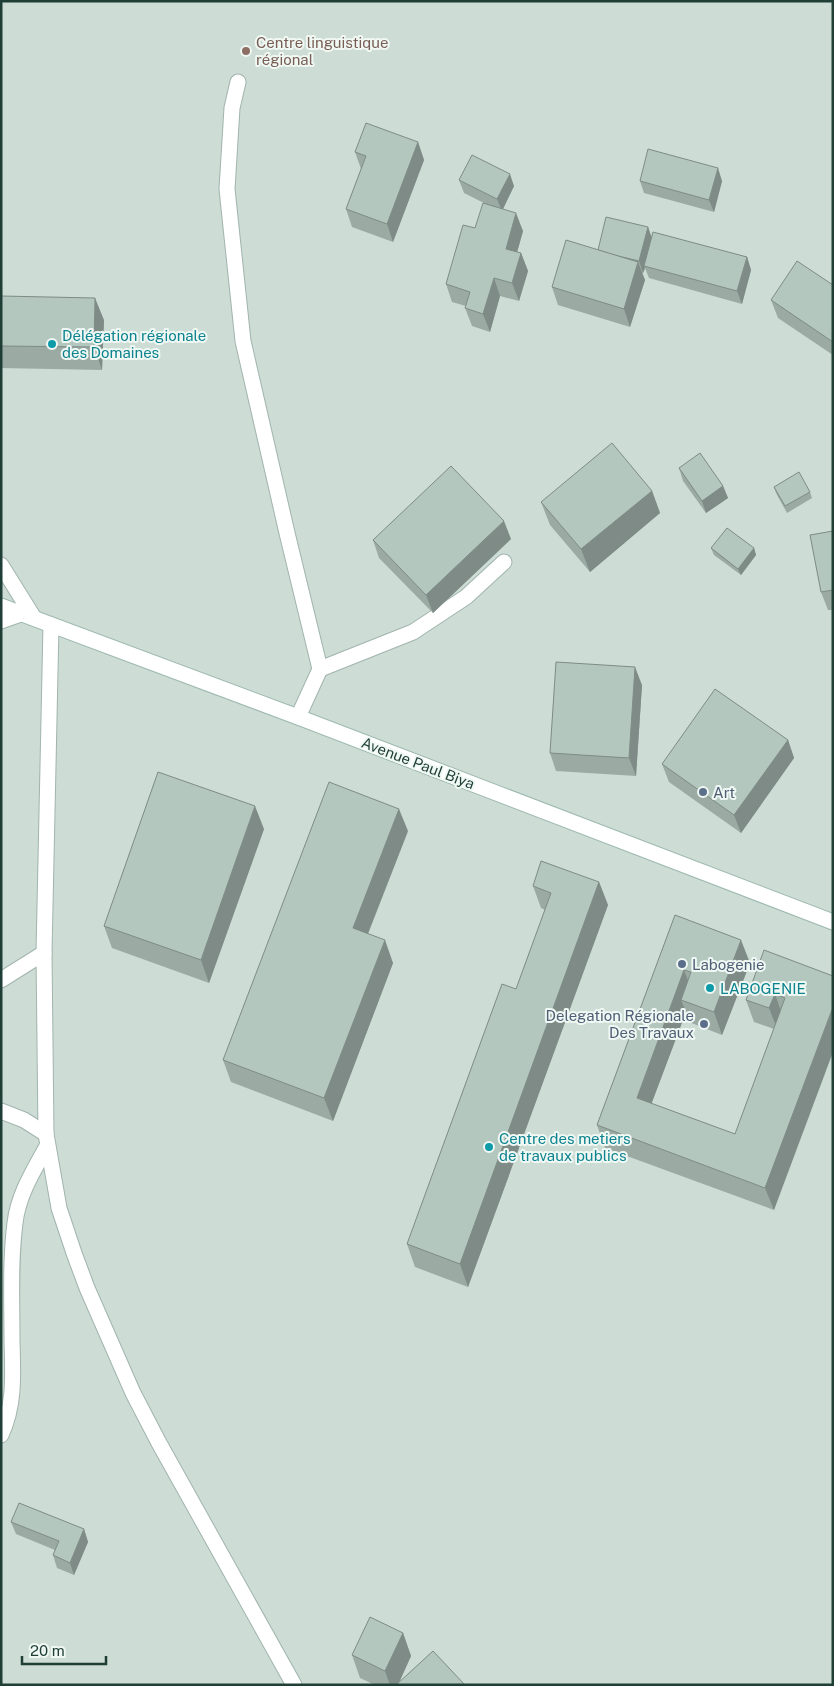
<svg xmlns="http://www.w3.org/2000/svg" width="834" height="1686" viewBox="0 0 834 1686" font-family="'Public Sans',sans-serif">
<rect width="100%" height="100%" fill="#dfece6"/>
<!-- built -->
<rect fill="#cddcd5" x="1" y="1" width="832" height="1684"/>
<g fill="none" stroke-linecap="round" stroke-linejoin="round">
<!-- street casing -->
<g stroke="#a1b4ae" stroke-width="17">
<g id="street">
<polyline points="238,82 232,108 227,189 243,341 287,533 320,669 298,717"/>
<polyline points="1,565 34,618"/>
<polyline points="1,621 21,614"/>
<polyline points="51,625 44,953 46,1134 59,1208 74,1253 87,1288 133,1393 159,1443 294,1685"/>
<polyline points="320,669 413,632 466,597 504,562"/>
<polyline points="1,980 44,953"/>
<polyline points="1,1111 24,1120 46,1134"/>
<path d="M1,1435C15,1405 13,1374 12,1341C12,1302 10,1262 15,1223C18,1195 34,1170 47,1146"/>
</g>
</g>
<!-- secondary casing -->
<g stroke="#9cb9af" stroke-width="17">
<polyline id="secondary" points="1,606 298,717 833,922"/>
</g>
<!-- street -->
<use href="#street" stroke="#fff" stroke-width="15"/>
<!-- secondary -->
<use href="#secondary" stroke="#fff" stroke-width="15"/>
</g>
<!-- wall -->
<g fill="#9baba4">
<polygon points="418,142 424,160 393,242 352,227 346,209 361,169 355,152"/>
<polygon points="459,180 514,186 503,209 523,231 517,252 521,253 528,271 519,301 500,296 490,332 472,326 465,308 466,306 452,302 446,284 475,228 486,204 464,193"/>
<polygon points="640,181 722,181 714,212 644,193"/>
<polygon points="648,227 652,238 747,257 751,270 742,304 649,278 645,268 643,273 642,273 645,280 630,327 558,305 552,287 598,250"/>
<polygon points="833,285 833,355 778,318 771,300"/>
<polygon points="1,296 104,320 102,370 1,368"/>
<polygon points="679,468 723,486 728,498 706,513 683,481"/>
<polygon points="774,487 810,492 812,498 787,513 776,493"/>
<polygon points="652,491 660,513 590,572 550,525 541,502"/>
<polygon points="833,531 833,610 828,610 821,592"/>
<polygon points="511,539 433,613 379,558 373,540"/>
<polygon points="711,548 754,548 756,555 741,575 714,555"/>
<polygon points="642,685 636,776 556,771 550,753"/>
<polygon points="788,740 794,758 741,833 669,782 662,764"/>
<polygon points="264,829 209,983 112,948 104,926"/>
<polygon points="408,831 368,934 393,963 333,1121 231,1082 223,1060"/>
<polygon points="599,882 608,905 468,1287 415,1267 407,1244 516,989 545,910 541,908 533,886"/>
<polygon points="675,915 750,963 722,1035 689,1022 686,1012 651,1104 735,1134 774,1029 754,1022 746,1000 833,976 774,1210 605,1148 597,1125"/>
<polygon points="11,1522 84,1529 88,1542 74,1575 57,1568 53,1555 55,1550 16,1534"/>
<polygon points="403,1633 411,1656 399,1682 465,1685 375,1685 360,1678 352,1655"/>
</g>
<!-- shaded-wall -->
<g fill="#7e8b86">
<polygon points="418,142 424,160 393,242 387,224"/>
<polygon points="718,168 722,181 714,212 709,200"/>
<polygon points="510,174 514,186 502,211 497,199"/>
<polygon points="516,213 523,231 513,267 506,249"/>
<polygon points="648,227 652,239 644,266 645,268 643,273 639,261"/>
<polygon points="521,253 528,271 519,301 512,283"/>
<polygon points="747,257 751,270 742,304 737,291"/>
<polygon points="638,262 645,280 630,327 624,309"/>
<polygon points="494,278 500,296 490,332 483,314"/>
<polygon points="95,298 104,320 102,370 94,347"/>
<polygon points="723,486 728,498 706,513 702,501"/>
<polygon points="652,491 660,513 590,572 581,549"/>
<polygon points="504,521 511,539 433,613 426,595"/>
<polygon points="754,548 756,555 741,575 738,569"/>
<polygon points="635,667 642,685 636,776 629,758"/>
<polygon points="788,740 794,758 741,833 734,815"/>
<polygon points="255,806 264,829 209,983 201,960"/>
<polygon points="399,809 408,831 361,951 353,928"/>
<polygon points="599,882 608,905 468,1287 460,1264"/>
<polygon points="385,940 393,963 333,1121 324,1098"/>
<polygon points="741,940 750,963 722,1035 714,1012"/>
<polygon points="684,970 693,993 681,1000 686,1012 645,1121 637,1098"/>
<polygon points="775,994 783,1017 778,1031 769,1008"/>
<polygon points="833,1007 833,1052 774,1210 765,1188"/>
<polygon points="84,1529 88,1542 74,1575 70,1563"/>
<polygon points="403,1633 411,1656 398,1685 390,1685 385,1671"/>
</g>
<!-- building -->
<g fill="#b4c7bf" stroke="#7e8b86">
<polygon points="366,123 418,142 387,224 346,209 366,156 355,152"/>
<polygon points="648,149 718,168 709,200 640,181"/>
<polygon points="472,155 510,174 497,199 459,180"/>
<polygon points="483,203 516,213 506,249 521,253 512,283 494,278 483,314 465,308 470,292 446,284 463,225 475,228"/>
<polygon points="606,217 648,227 639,261 614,255 598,250"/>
<polygon points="653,232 747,257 737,291 644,266"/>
<polygon points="566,240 638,262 624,309 552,287"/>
<polygon points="797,261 833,285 833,342 771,300"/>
<polygon points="1,296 95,298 94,347 1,346"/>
<polygon points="612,443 652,491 581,549 541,502"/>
<polygon points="700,453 723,486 702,501 679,468"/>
<polygon points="451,466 504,521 426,595 373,540"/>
<polygon points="799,472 810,492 785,506 774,487"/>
<polygon points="727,528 754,548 738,569 711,548"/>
<polygon points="833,531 833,590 821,592 810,535"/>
<polygon points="556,662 635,667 629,758 550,753"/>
<polygon points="715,689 788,740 734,815 662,764"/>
<polygon points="158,772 255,806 201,960 104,926"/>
<polygon points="329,782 399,809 353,928 385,940 324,1098 223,1060"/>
<polygon points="541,861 599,882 460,1264 407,1244 502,984 516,989 551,893 533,886"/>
<polygon points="675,915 741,940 714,1012 681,1000 691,972 684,970 637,1098 735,1134 785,998 775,994 769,1008 746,1000 764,950 833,976 833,1007 765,1188 597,1125"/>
<polygon points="19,1503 84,1529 70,1563 53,1555 59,1541 11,1522"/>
<polygon points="370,1617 403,1633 385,1671 352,1655"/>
<polygon points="433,1651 465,1685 396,1685"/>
</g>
<!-- markers -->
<circle fill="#8d6e63" stroke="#f0f8f4" stroke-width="2" cx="246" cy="51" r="5"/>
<g fill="#0f9aa8" stroke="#f0f8f4" stroke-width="2">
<circle cx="52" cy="344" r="5"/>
<circle cx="710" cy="988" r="5"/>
<circle cx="489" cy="1147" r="5"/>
</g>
<g fill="#5c6f8a" stroke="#f0f8f4" stroke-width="2">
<circle cx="703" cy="792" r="5"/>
<circle cx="682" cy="964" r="5"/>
<circle cx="704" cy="1024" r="5"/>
</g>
<g text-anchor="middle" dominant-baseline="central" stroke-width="4" stroke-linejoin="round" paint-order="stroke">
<!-- education labels -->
<g font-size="15" fill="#785e54" stroke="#f0f8f4" text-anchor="start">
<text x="256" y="42">Centre linguistique<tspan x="256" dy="17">régional</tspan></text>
</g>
<!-- culture labels -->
<g font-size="15" fill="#0d838f" stroke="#f0f8f4" text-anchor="start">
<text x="62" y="335">Délégation régionale<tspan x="62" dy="17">des Domaines</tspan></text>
<text x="720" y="988">LABOGENIE</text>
<text x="499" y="1138">Centre des metiers<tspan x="499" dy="17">de travaux publics</tspan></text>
</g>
<!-- street labels -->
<g font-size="15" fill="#1e3e36" stroke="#f0f8f4">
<text transform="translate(418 763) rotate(21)">Avenue Paul Biya</text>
</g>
<!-- service labels -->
<g font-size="15" fill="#4e5e75" stroke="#f0f8f4" text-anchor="start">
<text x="713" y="792">Art</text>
<text x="692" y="964">Labogenie</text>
<text x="694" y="1015" text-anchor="end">Delegation Régionale<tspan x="694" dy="17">Des Travaux</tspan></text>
</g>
</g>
<!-- border -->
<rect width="834" height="1686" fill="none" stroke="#1e3e36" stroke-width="5"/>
<!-- scale -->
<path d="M22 1656v8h84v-8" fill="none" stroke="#1e3e36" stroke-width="2.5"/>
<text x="30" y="1656" font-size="15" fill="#1e3e36" stroke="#f0f8f4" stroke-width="4" paint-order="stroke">20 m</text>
</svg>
